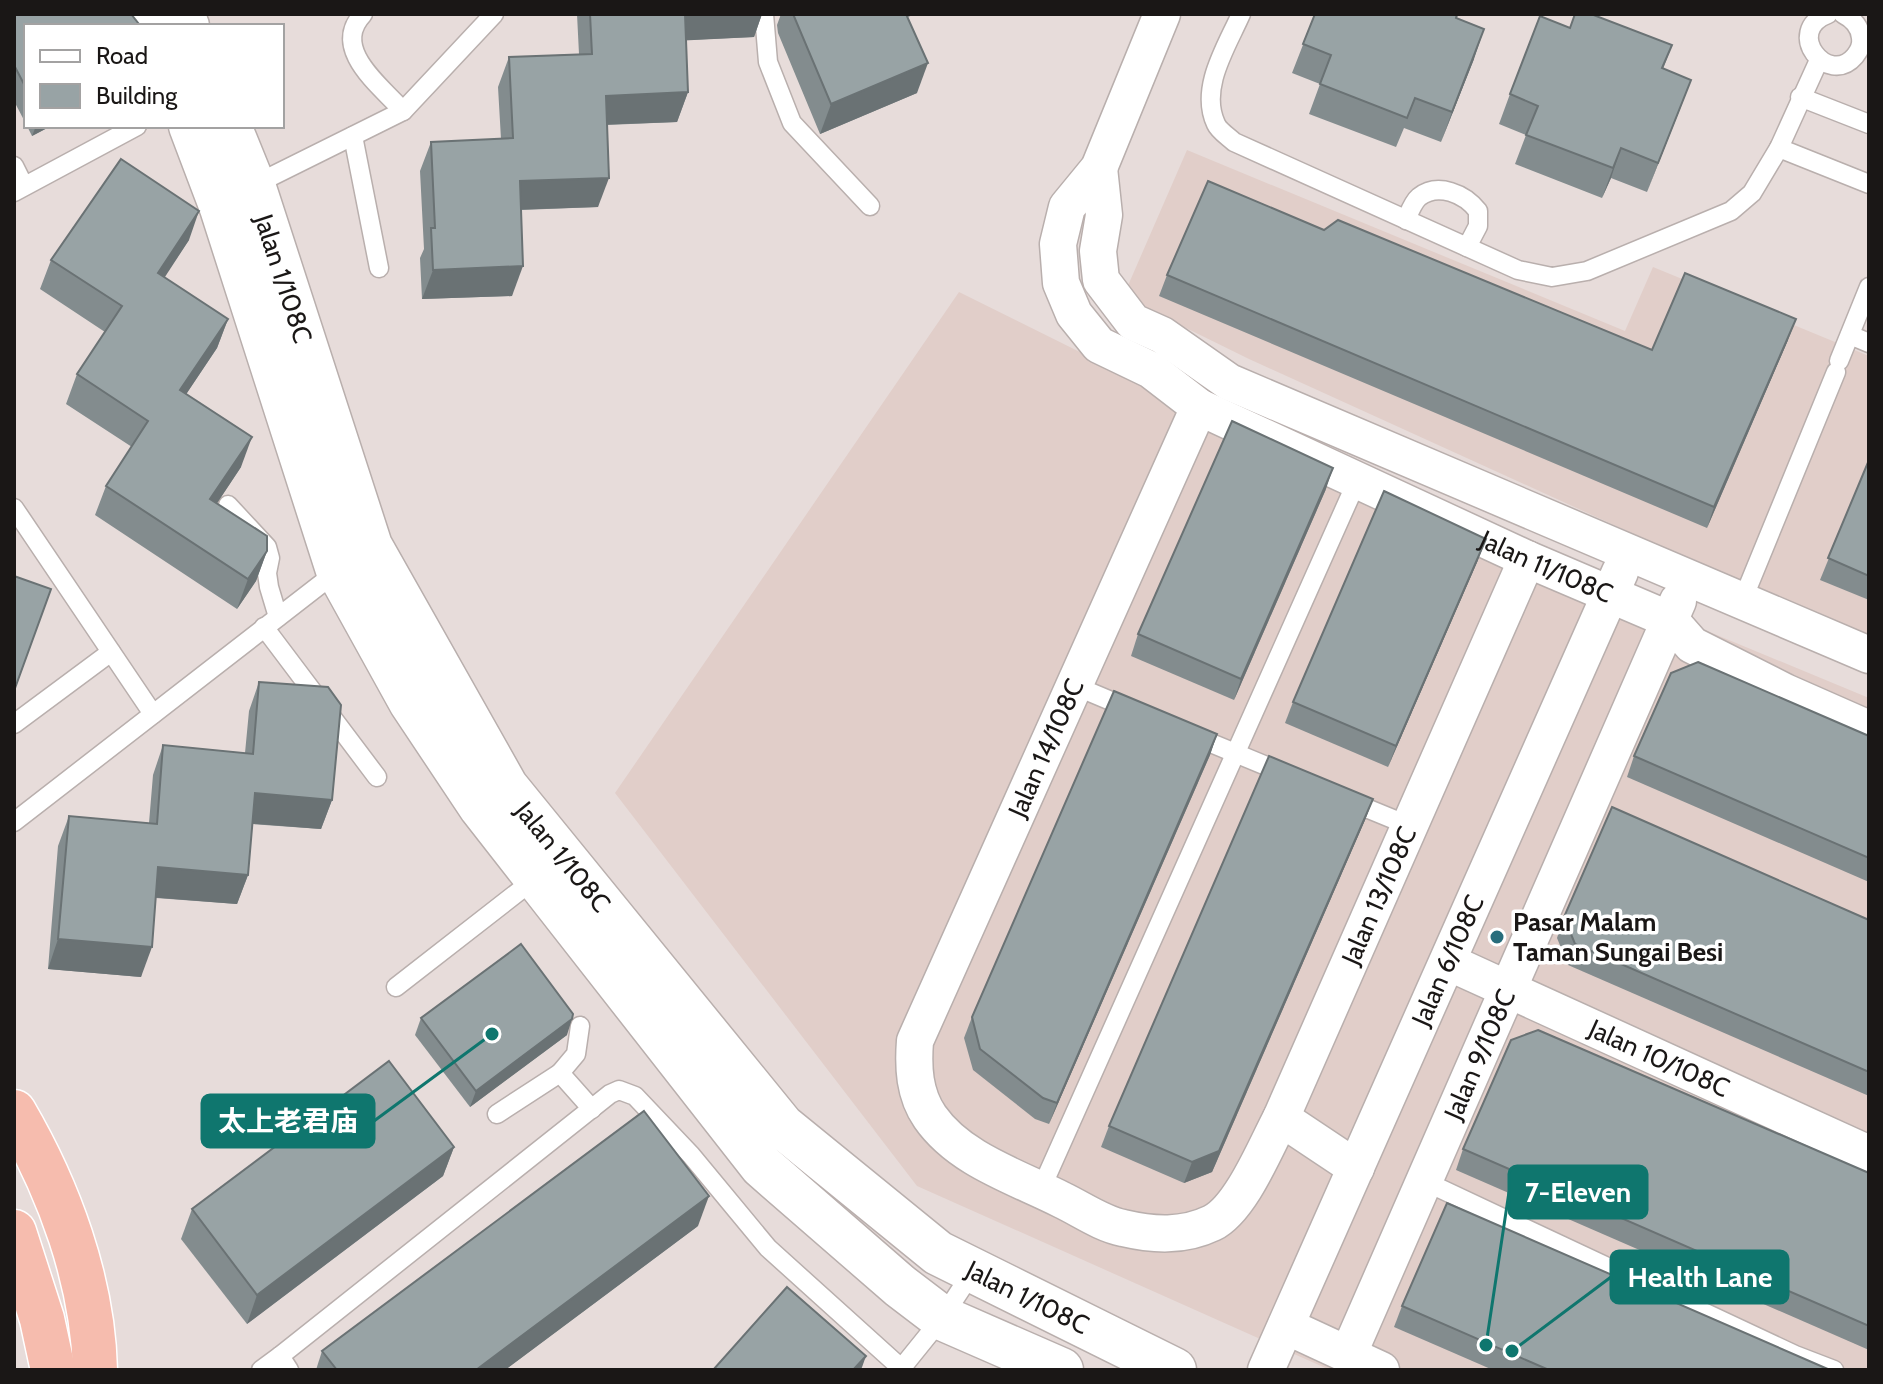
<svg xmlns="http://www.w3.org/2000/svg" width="1883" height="1384" viewBox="0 0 1883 1384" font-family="Cabin,'Noto Sans SC',sans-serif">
<rect width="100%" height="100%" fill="#e7dcda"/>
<!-- built -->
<g fill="#e1cec9">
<polygon points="1187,150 1625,331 1653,267 1869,356 1869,641 1249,359 1123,297"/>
<polygon points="959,292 1102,363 1210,425 1869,698 1869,1370 1330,1370 917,1186 615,793"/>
</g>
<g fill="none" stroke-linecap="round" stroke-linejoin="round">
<!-- service casing -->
<g stroke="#b9afad" stroke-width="21">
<g id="service">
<path d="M363,14C330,49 381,86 403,111"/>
<polyline points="764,14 768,62 792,123 870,206"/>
<path d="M1241,14C1227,46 1199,88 1216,124C1219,131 1229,137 1234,142L1518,270L1552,277L1587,271L1731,211L1752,193L1779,148L1819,60"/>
<path d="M1828,14C1783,31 1828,88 1855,56C1859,51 1862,44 1861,38C1860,26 1853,19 1843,14"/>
<polyline points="1800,97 1869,124"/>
<polyline points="353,136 379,268"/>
<polyline points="1779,148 1869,184"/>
<polyline points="14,166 24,186"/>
<polyline points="254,185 403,111 494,14"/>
<polyline points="14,192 137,126"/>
<path d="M1406,220C1409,213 1413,202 1419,197C1438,182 1465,194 1478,211V226L1467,247"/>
<polyline points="1850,335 1869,343"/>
<polyline points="1839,361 1869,287"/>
<polyline points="228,505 267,547 270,558 267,573 269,587 278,617"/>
<polyline points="14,508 153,714"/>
<polyline points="1743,599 1836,372"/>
<polyline points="264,627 377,777"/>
<polyline points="1073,685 1130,709"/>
<polyline points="14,724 111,652"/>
<polyline points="1194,736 1288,775"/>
<polyline points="1349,801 1410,826"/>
<polyline points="14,822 339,570"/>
<polyline points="396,987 536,878"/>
<polyline points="560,1073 576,1054 580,1026"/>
<polyline points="497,1114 560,1073 592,1109"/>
<polyline points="1424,1181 1795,1355 1834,1370"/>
<polyline points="1041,1189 1357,481"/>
<polyline points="261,1370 280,1356"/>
<polyline points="289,1370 280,1356 610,1094 619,1090 635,1096 691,1155 768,1248 901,1368"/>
<polyline points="900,1370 942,1318 973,1271"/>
</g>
</g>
<!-- minor casing -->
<g stroke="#b9afad" stroke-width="39">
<g id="minor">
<path id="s1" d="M1162,14L1099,168L1067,207L1058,244L1061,283L1074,314L1099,345L1151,370L1199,407L1527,559L1670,620L1692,645L1785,692L1869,729"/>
<polyline points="1099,168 1104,215 1098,251 1101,280 1133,322 1162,335 1229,382 1869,655"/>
<path id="s2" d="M1199,407L915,1041C913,1067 914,1094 930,1117C960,1160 1017,1177 1062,1200C1081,1209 1102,1224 1123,1228C1153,1235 1183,1237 1212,1223C1241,1209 1266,1146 1281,1118L1527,559"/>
<path id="s3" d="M1448,962L1869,1154"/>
<polyline points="1281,1118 1356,1168"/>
<polyline points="1286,1326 1381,1370"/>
<path id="s4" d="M1348,1355L1678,601"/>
<path id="s5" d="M1266,1370L1620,572"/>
</g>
</g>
<!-- tertiary casing -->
<g stroke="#b9afad" stroke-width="47">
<g id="tertiary">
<polyline points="142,14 147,26"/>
<polyline points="181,14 187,26"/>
<polyline points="191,126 222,208 338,570 411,702 481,807 762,1166 900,1286 942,1318 1061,1370"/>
<path id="s6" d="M229,126L253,185L370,546L506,787L782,1126L938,1253L1174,1370"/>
</g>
</g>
<!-- motorway casing -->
<g stroke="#fff" stroke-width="47">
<g id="motorway">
<path d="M14,1112C59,1189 93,1281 95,1370"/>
<polyline points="14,1232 42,1319 53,1370"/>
</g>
</g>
<!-- service -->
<use href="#service" stroke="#fff" stroke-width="18"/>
<!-- minor -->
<use href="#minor" stroke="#fff" stroke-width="36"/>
<!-- tertiary -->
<use href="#tertiary" stroke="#fff" stroke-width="44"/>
<!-- motorway -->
<use href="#motorway" stroke="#f6bcae" stroke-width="44"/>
</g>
<!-- wall -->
<g fill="#838c8e">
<polygon points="14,14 26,26 26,124 14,101"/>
<polygon points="577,14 762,14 754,37 686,40 688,92 677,122 607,125 598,207 521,210 512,296 422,299 420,258 424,249 420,171 431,142 501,139 498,87 509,57 579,54"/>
<polygon points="781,14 915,14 908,17 917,93 820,134 778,33 777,25"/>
<polygon points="1315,14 1458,14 1457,18 1474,59 1441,142 1404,128 1396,147 1309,114 1320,84 1292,73"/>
<polygon points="1570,28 1672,45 1663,69 1691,80 1647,192 1611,178 1602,198 1515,164 1526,135 1499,124 1510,94"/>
<polygon points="27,126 51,126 32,136"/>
<polygon points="1324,230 1652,350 1788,340 1707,528 1159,296 1167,275"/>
<polygon points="189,240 164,277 228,319 217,348 186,394 241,467 217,503 267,551 256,581 237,609 95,515 106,486 132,447 66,404 77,374 105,332 40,289 51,260"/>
<polygon points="1869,460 1869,600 1820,580"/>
<polygon points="1326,489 1234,700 1131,656 1138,634"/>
<polygon points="1478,560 1388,767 1285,723 1293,702"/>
<polygon points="259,682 332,800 321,829 252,824 248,875 237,904 156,898 141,977 48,969 58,846 69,816 149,823 153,775 163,745 245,753 249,711"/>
<polygon points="1217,734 1210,755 1049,1124 1035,1119 973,1070 964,1038 972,1017"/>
<polygon points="1869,736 1869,882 1627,777 1634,756"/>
<polygon points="1373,799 1365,820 1212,1172 1184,1183 1101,1147 1109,1126"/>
<polygon points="1564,917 1869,920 1869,1096 1568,965 1557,938"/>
<polygon points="421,1018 567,1035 470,1107 415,1035"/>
<polygon points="454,1147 443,1176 247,1324 181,1239 192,1209"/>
<polygon points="1463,1149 1869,1173 1869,1350 1456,1170"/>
<polygon points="698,1226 505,1370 316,1370 322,1351"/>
<polygon points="1402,1306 1830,1370 1493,1370 1394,1327"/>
</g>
<!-- shaded-wall -->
<g fill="#6a7274">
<polygon points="684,14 762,14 754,37 674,41"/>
<polygon points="1484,29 1474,59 1441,142 1452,112"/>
<polygon points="928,63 917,93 820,134 831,104"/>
<polygon points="1691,80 1680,109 1647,192 1658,163"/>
<polygon points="688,92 677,122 595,125 606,96"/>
<polygon points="36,126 51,126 32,136"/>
<polygon points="1621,148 1611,178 1602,198 1613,168"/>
<polygon points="609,178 598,207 509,210 520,181"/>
<polygon points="199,211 189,240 148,303 158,273"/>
<polygon points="523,266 512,296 422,299 433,270"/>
<polygon points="228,319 217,348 169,420 180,390"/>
<polygon points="1796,319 1788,340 1707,528 1714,507"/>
<polygon points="252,437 241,467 200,529 210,499"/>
<polygon points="1333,468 1326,489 1234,700 1241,679"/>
<polygon points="1486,539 1478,560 1388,767 1396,746"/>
<polygon points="267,551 256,581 237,609 248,579"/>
<polygon points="1217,734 1210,755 1049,1124 1057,1103"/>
<polygon points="255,793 332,800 321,829 244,823"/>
<polygon points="1373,799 1365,820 1212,1172 1184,1183 1192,1162"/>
<polygon points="158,867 248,875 237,904 148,897"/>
<polygon points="58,939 152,947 141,977 48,969"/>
<polygon points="572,1019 567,1035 470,1107 476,1091"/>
<polygon points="454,1147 443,1176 247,1324 257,1295"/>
<polygon points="709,1196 698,1226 505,1370 476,1370"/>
<polygon points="866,1356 861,1370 853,1370"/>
</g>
<!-- building -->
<g fill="#98a3a5" stroke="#6a7274" stroke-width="2">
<polygon points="14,14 131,14 139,24 143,26 26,26 26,88 14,65"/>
<polygon points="590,14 685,14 688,92 606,96 609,178 520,181 523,266 433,270 431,228 435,228 431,142 513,138 509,57 592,54"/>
<polygon points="793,14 906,14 928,63 831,104"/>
<polygon points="1315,14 1457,14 1456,18 1484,29 1452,112 1415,98 1407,118 1320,84 1331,55 1303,44"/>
<polygon points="1575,14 1591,14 1672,45 1662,68 1691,80 1658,163 1621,148 1613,168 1526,135 1538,106 1510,94 1540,16 1570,28"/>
<polygon points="121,159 199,211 158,273 228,319 180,390 252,437 210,499 267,536 267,551 248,579 106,486 148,421 77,374 122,306 51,260"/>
<polygon points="1208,181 1324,230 1338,220 1652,350 1685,273 1796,319 1714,507 1167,275"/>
<polygon points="1232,421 1333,468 1241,679 1138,634"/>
<polygon points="1869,460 1869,576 1828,558"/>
<polygon points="1384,491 1486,539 1396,746 1293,702"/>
<polygon points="14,576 51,589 14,691"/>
<polygon points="1698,662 1869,736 1869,858 1634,756 1671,673"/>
<polygon points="259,682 328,687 341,705 332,800 255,793 248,875 158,867 152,947 58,939 69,816 157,824 163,745 253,754"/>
<polygon points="1114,691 1217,734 1057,1103 1043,1098 980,1049 972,1017"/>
<polygon points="1269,756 1373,799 1219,1151 1192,1162 1109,1126"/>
<polygon points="1612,807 1869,920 1869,1072 1575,944 1564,917"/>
<polygon points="521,944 573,1014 572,1019 476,1091 421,1018"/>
<polygon points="1538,1030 1869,1173 1869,1326 1463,1149 1511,1040"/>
<polygon points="389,1061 454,1147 257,1295 192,1209"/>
<polygon points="644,1111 709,1196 476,1370 337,1370 322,1351"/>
<polygon points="1447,1203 1830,1370 1549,1370 1402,1306"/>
<polygon points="787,1287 866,1356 853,1370 713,1370"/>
</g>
<!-- markers -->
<circle fill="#286d7c" stroke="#fff" stroke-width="3" cx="1497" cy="937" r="8"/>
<g text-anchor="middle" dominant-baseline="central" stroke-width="7" stroke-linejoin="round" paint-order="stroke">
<!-- street labels -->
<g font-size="26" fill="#1a1716" stroke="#fff">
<text stroke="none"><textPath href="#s6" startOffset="162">Jalan 1/108C</textPath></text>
<text stroke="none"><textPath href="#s1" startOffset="868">Jalan 11/108C</textPath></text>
<text transform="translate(1046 748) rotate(-66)">Jalan 14/108C</text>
<text stroke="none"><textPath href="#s6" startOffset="810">Jalan 1/108C</textPath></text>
<text stroke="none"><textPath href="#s2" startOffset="1460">Jalan 13/108C</textPath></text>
<text stroke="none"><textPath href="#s5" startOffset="448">Jalan 6/108C</textPath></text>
<text stroke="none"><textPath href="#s4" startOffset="328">Jalan 9/108C</textPath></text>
<text stroke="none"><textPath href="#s3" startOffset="232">Jalan 10/108C</textPath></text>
<text stroke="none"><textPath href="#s6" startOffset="1458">Jalan 1/108C</textPath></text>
</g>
<!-- poi labels -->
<g font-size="26" font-weight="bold" fill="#1a1716" stroke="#fff" text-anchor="start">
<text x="1513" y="922">Pasar Malam<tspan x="1513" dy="30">Taman Sungai Besi</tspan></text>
</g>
</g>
<!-- callouts -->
<path fill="none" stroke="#0f766e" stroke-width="3" d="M492 1034L374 1121M1486 1345L1509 1192M1512 1351L1611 1277"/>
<g fill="#0f766e" stroke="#fff" stroke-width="3">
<circle cx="492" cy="1034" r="8"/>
<circle cx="1486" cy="1345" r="8"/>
<circle cx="1512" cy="1351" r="8"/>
</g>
<g fill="#0f766e" stroke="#0f766e" stroke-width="3">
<rect x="202" y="1095" width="172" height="52" rx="8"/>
<rect x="1509" y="1166" width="138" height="52" rx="8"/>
<rect x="1611" y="1251" width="177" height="52" rx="8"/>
</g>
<g font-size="28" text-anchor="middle" font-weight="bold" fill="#fff">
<text x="288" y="1131">太上老君庙</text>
<text x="1578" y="1202">7-Eleven</text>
<text x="1700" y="1287">Health Lane</text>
</g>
<!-- border -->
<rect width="1883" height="1384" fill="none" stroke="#1a1716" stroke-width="32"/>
<!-- legend -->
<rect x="24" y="24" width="260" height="104" fill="#ffffff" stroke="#a3a2a2" stroke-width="2"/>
<rect x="40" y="50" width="40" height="12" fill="#ffffff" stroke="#a3a2a2" stroke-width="2"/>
<text x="96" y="64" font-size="24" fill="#1a1716">Road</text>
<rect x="40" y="84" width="40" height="24" fill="#98a3a5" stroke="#a3a2a2" stroke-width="2"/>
<text x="96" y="104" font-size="24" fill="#1a1716">Building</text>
</svg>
